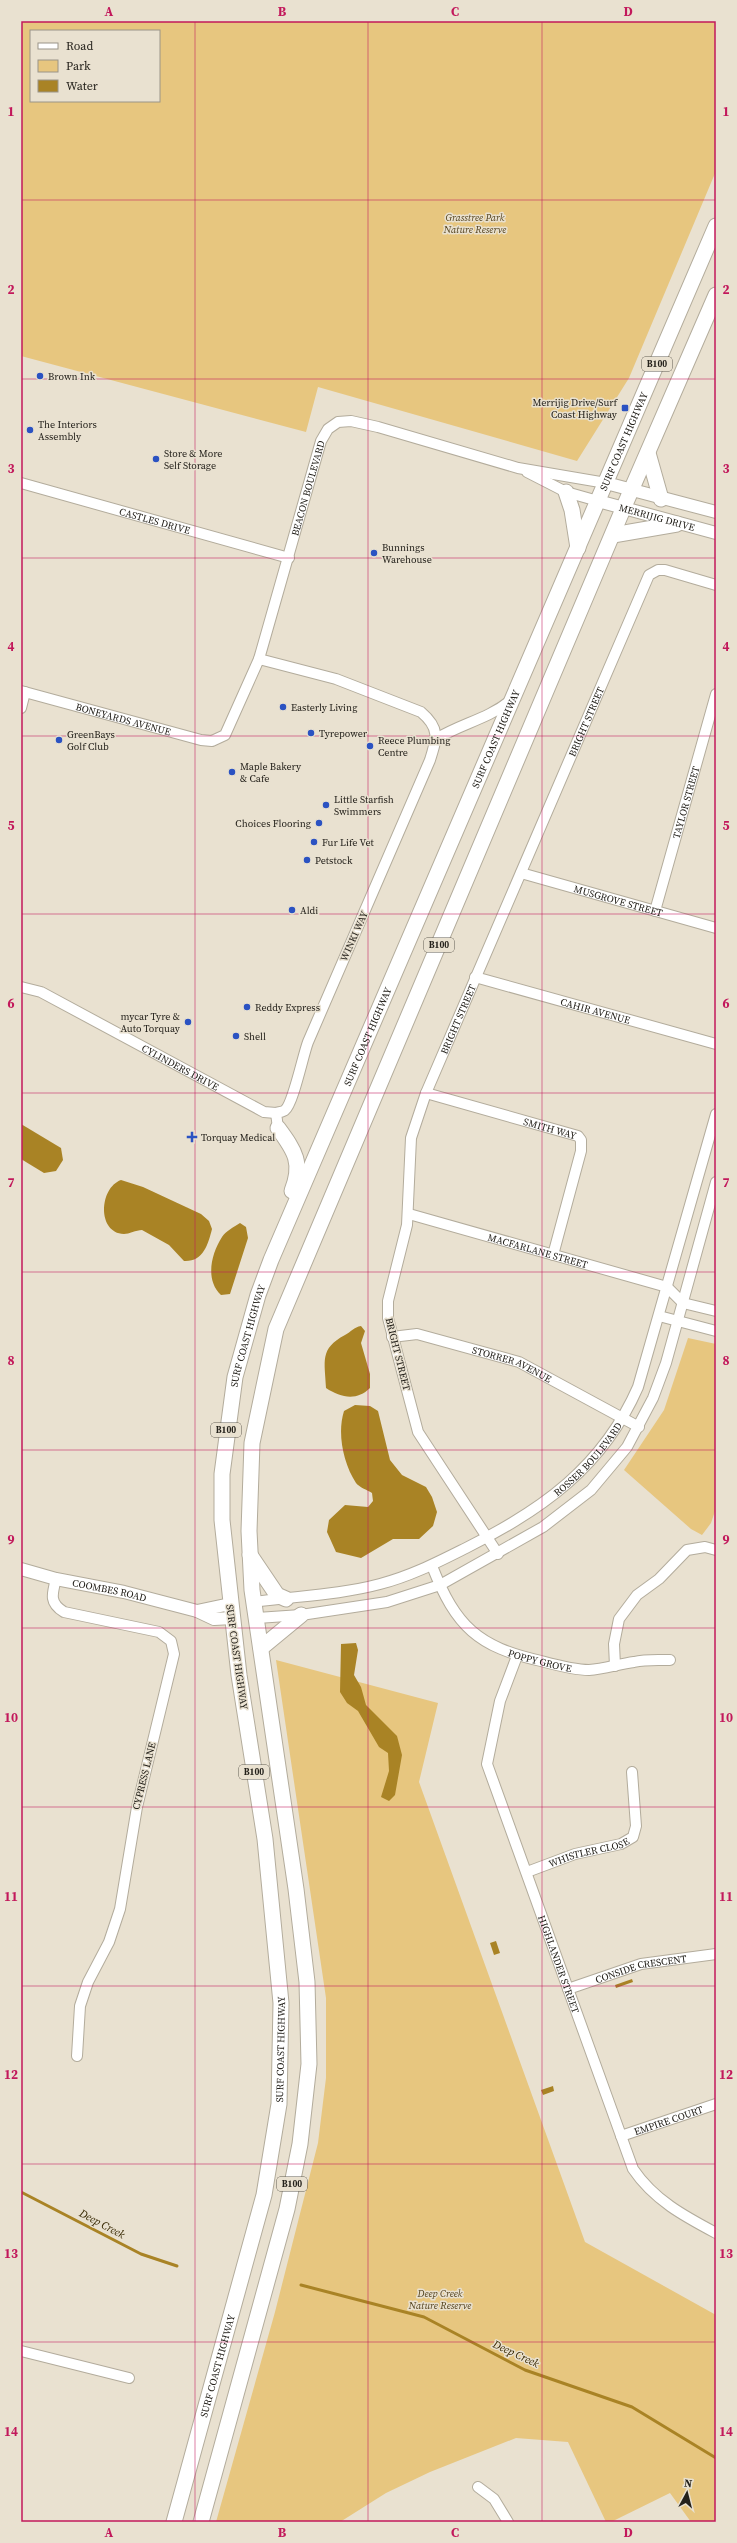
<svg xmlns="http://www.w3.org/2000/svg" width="737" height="2543" viewBox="0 0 737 2543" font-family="'Source Serif 4',serif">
<rect width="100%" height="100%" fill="#e9e1d0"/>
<!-- green -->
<g fill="#e7c67f" fill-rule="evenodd">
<path d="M24,21H716V171L629,378L577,461L318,387L306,432L21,356V23ZM31,31H159V101H31Z"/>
<polygon points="688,1338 716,1344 716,1508 711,1523 702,1535 691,1529 624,1470 664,1410"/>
<polygon points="276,1660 438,1703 419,1782 585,2242 716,2315 716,2522 691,2522 670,2493 611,2522 606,2522 568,2442 516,2438 430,2472 386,2493 340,2522 216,2522 275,2312 318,2143 326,2078 326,1998"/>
</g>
<!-- water -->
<g fill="#a98325">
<polygon points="21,1124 61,1148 63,1160 56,1171 44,1173 21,1159"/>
<path d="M121,1180L143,1187L201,1214L209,1221L212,1229C208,1245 203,1262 184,1261L169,1245L142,1230C136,1230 129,1234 124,1234C97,1233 99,1188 121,1180Z"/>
<path d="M240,1223L246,1227L248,1238L230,1294L221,1295C205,1280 211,1254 222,1237C226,1231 234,1227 240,1223Z"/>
<path d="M361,1326L365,1331L361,1343L370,1374V1388C357,1401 341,1398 326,1388C325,1361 319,1349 345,1335C351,1332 354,1327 361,1326Z"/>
<path d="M355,1405L370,1406L378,1411L390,1460L402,1475L426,1487L432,1497L437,1512L433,1526L419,1539H393L361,1558L336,1552L327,1532L329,1520L345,1505L368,1507L373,1501L372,1493C367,1490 359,1487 356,1483C343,1463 337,1433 344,1411Z"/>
<polygon points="356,1643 358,1650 354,1675 361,1687 366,1705 397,1736 402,1755 395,1795 389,1801 381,1797 389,1771 388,1753 379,1747 358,1711 347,1703 340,1692 341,1644"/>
<polygon points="496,1941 500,1953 494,1955 490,1943"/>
<polygon points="632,1979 633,1982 616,1988 615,1985"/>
<polygon points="553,2086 554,2091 543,2095 541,2090"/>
</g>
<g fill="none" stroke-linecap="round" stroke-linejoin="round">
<!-- stream -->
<g stroke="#a98325" stroke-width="3">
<polyline points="21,2192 141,2254 177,2266"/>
<polyline points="301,2285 424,2317 525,2370 632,2407 716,2458"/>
</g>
<!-- minor casing -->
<g stroke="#b3ac9c" stroke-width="12">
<g id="minor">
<polyline points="527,472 566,492 598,501"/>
<path id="s1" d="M21,483L289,558"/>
<path d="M259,659L336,679L421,712C440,728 437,738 430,760L308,1042C303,1055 293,1104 285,1110C283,1112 279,1112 276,1113L278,1128"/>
<path id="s2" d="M21,691L201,740L212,741L225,735L259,659L321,441L328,429L338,422L351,421L378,427L518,468L606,483"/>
<polyline points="21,708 25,692"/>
<path d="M436,739C460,724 488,719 510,701"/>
<path id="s3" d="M521,873L716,928"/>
<path id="s4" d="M655,911L716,694"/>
<path id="s5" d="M475,977L716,1044"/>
<path id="s6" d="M21,987L41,992L264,1112L276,1113"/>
<path id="s7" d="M426,1093L578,1136L581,1140V1151L553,1255"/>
<path id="s8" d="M409,1214L667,1287L683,1303L716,1311"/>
<polyline points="659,1316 716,1331"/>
<path id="s9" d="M392,1337L417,1334L519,1362L639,1427"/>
<path id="s10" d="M498,1554L418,1432L388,1318V1301L407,1225L411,1138L426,1093L649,575L658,570H665L716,585"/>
<path id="s11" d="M432,1566C456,1627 478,1647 541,1661C556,1665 574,1670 589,1670C604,1669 619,1664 634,1662C646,1659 658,1660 670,1660"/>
<path d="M56,1579C52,1594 49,1603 64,1612L159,1632L171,1641L174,1654L137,1807L120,1909L109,1942L88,1982L80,2006L77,2056"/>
<path id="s12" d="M254,1602C296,1596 339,1595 380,1584C411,1576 438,1562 466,1548C542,1510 603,1467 638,1387L716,1114"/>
<polyline points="257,1618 301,1615 387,1602 440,1585 543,1527 591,1490 627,1447 653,1398 666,1363 716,1182"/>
<path id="s13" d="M517,1656L500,1701L487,1764L633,2169C654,2200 684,2216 716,2233"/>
<polyline points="615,1666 614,1644 619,1619 637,1595 659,1579 687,1550 705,1547 716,1550"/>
<path id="s14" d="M527,1872L575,1854L621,1844L633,1837L636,1826L632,1772"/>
<path id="s15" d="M568,1989L641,1964L716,1954"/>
<path id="s16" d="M621,2136L716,2104"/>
<polyline points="21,2351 129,2378"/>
<polyline points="478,2487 494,2499 508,2522"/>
</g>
</g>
<!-- tertiary casing -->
<g stroke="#b3ac9c" stroke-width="14">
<g id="tertiary">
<polyline points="606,483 716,512"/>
<path id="s17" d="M598,501L716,533"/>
<path id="s18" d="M21,1569L56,1579L124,1592L197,1611L214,1619L233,1618"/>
<polyline points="197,1611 230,1604"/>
</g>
</g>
<!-- primary casing -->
<g stroke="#b3ac9c" stroke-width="17">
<g id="primary">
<polyline points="648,453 661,499"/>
<polyline points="566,492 572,510 578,548"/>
<polyline points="613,535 677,524"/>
<path d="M278,1128C295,1151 303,1163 292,1191"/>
<polyline points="250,1555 277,1595 286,1599"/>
<polyline points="261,1648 301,1615"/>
<path id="s19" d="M174,2522L264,2195L279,2104L281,2003L265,1839L239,1675L222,1520V1474L235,1377L258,1295L271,1260L716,226"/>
<polyline points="201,2522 287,2209 300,2144 309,2064 307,1982 296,1889 252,1590 249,1531 252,1443 276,1329 623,509 716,295"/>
</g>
</g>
<!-- minor -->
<use href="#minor" stroke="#fff" stroke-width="10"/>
<!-- tertiary -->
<use href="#tertiary" stroke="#fff" stroke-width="12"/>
<!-- primary -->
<use href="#primary" stroke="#fff" stroke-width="15"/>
</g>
<!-- grid -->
<path fill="none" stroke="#c2185b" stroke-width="1" stroke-opacity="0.55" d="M195,21V2522M368,21V2522M542,21V2522M21,200H716M21,379H716M21,558H716M21,736H716M21,914H716M21,1093H716M21,1272H716M21,1450H716M21,1628H716M21,1807H716M21,1986H716M21,2164H716M21,2342H716"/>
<!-- markers -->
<g fill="#2b52c2" stroke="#e9e1d0" stroke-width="1.5">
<circle cx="40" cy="376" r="4"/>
<rect x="621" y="404" width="8" height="8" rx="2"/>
<circle cx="30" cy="430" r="4"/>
<circle cx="156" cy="459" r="4"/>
<circle cx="374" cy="553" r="4"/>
<circle cx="283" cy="707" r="4"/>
<circle cx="311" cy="733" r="4"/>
<circle cx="59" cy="740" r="4"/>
<circle cx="370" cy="746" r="4"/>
<circle cx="232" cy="772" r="4"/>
<circle cx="326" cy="805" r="4"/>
<circle cx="319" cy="823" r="4"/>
<circle cx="314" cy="842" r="4"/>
<circle cx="307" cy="860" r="4"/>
<circle cx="292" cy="910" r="4"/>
<circle cx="247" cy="1007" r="4"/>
<circle cx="188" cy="1022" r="4"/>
<circle cx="236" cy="1036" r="4"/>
<path d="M190 1131h4v4h4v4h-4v4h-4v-4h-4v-4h4z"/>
</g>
<g text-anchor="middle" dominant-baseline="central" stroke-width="3" stroke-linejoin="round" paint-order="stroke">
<!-- shield labels -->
<g fill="#e9e1d0" stroke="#5f5b51" stroke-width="1">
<rect x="642" y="357" width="30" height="14" rx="3"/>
<rect x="424" y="938" width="30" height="14" rx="3"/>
<rect x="211" y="1423" width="30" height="14" rx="3"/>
<rect x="239" y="1765" width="30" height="14" rx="3"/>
<rect x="277" y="2177" width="30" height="14" rx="3"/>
</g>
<g font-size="9" font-weight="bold" fill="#24211b">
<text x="657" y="364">B100</text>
<text x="439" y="945">B100</text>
<text x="226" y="1430">B100</text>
<text x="254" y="1772">B100</text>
<text x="292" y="2184">B100</text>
</g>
<!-- park labels -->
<g font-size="10" font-style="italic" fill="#54431e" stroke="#e9e1d0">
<text x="475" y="217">Grasstree Park<tspan x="475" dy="12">Nature Reserve</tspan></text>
<text x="440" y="2293">Deep Creek<tspan x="440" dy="12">Nature Reserve</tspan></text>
</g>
<!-- poi labels -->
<g font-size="10" fill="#24211b" stroke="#e9e1d0" text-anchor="start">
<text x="48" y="376">Brown Ink</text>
<text x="617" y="402" text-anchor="end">Merrijig Drive/Surf<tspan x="617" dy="12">Coast Highway</tspan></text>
<text x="38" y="424">The Interiors<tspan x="38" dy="12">Assembly</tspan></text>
<text x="164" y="453">Store &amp; More<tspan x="164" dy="12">Self Storage</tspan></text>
<text x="382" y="547">Bunnings<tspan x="382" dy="12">Warehouse</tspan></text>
<text x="291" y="707">Easterly Living</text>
<text x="319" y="733">Tyrepower</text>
<text x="67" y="734">GreenBays<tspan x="67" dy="12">Golf Club</tspan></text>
<text x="378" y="740">Reece Plumbing<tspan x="378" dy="12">Centre</tspan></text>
<text x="240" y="766">Maple Bakery<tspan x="240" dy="12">&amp; Cafe</tspan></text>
<text x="334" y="799">Little Starfish<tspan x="334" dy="12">Swimmers</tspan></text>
<text x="311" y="823" text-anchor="end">Choices Flooring</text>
<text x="322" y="842">Fur Life Vet</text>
<text x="315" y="860">Petstock</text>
<text x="300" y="910">Aldi</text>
<text x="255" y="1007">Reddy Express</text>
<text x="180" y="1016" text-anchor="end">mycar Tyre &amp;<tspan x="180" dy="12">Auto Torquay</tspan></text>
<text x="244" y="1036">Shell</text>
<text x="201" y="1137">Torquay Medical</text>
</g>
<!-- street labels -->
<g font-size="10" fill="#24211b" stroke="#e9e1d0">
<text stroke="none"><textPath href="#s19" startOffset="2177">SURF COAST HIGHWAY</textPath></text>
<text stroke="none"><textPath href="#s2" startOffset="473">BEACON BOULEVARD</textPath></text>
<text stroke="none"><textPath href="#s17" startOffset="61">MERRIJIG DRIVE</textPath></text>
<text stroke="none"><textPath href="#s1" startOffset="139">CASTLES DRIVE</textPath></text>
<text stroke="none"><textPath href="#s2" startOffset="106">BONEYARDS AVENUE</textPath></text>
<text stroke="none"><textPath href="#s10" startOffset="898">BRIGHT STREET</textPath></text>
<text stroke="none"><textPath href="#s19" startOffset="1853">SURF COAST HIGHWAY</textPath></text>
<text stroke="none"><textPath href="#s4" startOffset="113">TAYLOR STREET</textPath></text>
<text stroke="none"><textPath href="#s3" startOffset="101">MUSGROVE STREET</textPath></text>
<text transform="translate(354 936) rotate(-66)">WINKI WAY</text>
<text stroke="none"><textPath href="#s5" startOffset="125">CAHIR AVENUE</textPath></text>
<text stroke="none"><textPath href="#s10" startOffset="574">BRIGHT STREET</textPath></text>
<text stroke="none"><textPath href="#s19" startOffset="1529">SURF COAST HIGHWAY</textPath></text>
<text stroke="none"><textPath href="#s6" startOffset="179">CYLINDERS DRIVE</textPath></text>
<text stroke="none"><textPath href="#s7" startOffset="129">SMITH WAY</textPath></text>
<text stroke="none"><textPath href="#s8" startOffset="134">MACFARLANE STREET</textPath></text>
<text stroke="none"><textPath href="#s19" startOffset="1206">SURF COAST HIGHWAY</textPath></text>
<text transform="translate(398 1354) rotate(76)">BRIGHT STREET</text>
<text stroke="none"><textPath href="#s9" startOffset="125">STORRER AVENUE</textPath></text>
<text stroke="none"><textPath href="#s12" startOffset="373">ROSSER BOULEVARD</textPath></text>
<text stroke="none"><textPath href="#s18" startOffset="91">COOMBES ROAD</textPath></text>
<text transform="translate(237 1657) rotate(82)">SURF COAST HIGHWAY</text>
<text stroke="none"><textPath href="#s11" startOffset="152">POPPY GROVE</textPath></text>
<text transform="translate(144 1776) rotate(-76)">CYPRESS LANE</text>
<text stroke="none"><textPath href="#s14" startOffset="65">WHISTLER CLOSE</textPath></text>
<text stroke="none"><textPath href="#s13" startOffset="325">HIGHLANDER STREET</textPath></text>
<text stroke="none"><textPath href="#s15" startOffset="76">CONSIDE CRESCENT</textPath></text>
<text stroke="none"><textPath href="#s19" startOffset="486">SURF COAST HIGHWAY</textPath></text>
<text stroke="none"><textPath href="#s16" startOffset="50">EMPIRE COURT</textPath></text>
<text stroke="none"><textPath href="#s19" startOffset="162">SURF COAST HIGHWAY</textPath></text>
</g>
<!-- water labels -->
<g font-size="11" font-style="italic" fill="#362700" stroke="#e9e1d0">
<text transform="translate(102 2224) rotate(28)">Deep Creek</text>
<text transform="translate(516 2354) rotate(25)">Deep Creek</text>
</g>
</g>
<!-- border -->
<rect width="737" height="2543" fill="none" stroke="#e9e1d0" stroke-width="44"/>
<!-- legend -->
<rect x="30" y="30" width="130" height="72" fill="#e9e1d0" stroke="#9a9488"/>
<rect x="38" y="43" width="20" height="6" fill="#ffffff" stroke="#9a9488"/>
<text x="66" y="50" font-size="12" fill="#24211b">Road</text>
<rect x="38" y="60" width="20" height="12" fill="#e7c67f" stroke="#9a9488"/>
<text x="66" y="70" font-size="12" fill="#24211b">Park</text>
<rect x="38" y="80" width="20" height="12" fill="#a98325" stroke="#9a9488"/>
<text x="66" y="90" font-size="12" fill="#24211b">Water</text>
<!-- north arrow -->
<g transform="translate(687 2493) rotate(7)" stroke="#e9e1d0" stroke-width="3" paint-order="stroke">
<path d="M0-3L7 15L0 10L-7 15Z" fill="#24211b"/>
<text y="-6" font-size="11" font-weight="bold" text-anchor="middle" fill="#24211b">N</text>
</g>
<rect x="22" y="22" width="693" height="2499" fill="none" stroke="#c2185b" stroke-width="1.5"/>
<g font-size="13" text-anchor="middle" font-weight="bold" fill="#c2185b">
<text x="109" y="16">A</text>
<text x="282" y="16">B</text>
<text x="455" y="16">C</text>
<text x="628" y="16">D</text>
<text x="11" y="116">1</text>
<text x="726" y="116">1</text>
<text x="11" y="294">2</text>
<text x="726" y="294">2</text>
<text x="11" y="473">3</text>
<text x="726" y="473">3</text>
<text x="11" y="651">4</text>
<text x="726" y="651">4</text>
<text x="11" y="830">5</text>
<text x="726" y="830">5</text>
<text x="11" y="1008">6</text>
<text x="726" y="1008">6</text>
<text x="11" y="1187">7</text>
<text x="726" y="1187">7</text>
<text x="11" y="1365">8</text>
<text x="726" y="1365">8</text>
<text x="11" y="1544">9</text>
<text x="726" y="1544">9</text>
<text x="11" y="1722">10</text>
<text x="726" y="1722">10</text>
<text x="11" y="1901">11</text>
<text x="726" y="1901">11</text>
<text x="11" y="2079">12</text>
<text x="726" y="2079">12</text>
<text x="11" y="2258">13</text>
<text x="726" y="2258">13</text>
<text x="11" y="2436">14</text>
<text x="726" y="2436">14</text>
<text x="109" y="2537">A</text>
<text x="282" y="2537">B</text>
<text x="455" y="2537">C</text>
<text x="628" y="2537">D</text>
</g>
</svg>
